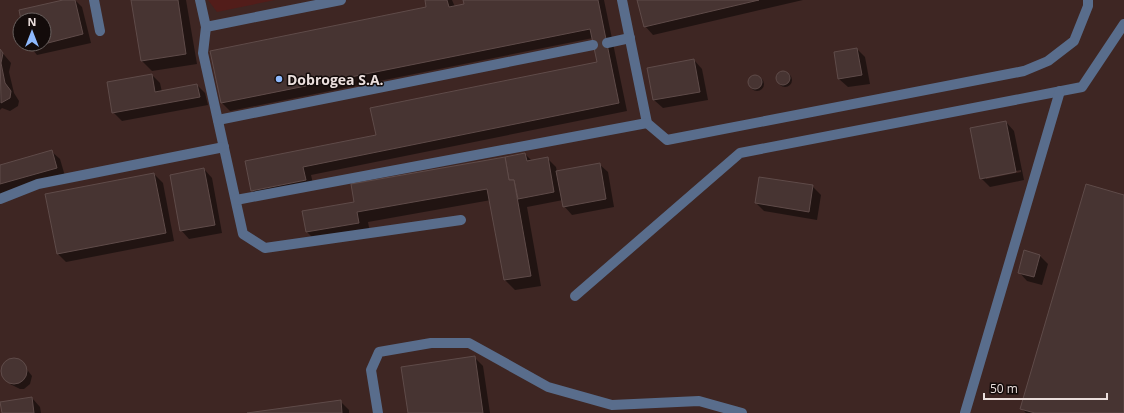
<svg xmlns="http://www.w3.org/2000/svg" width="1124" height="413" viewBox="0 0 1124 413" font-family="'Open Sans',sans-serif">
<rect width="100%" height="100%" fill="#301f1d"/>
<!-- built -->
<path fill="#3e2623" fill-rule="evenodd" d="M0,0H1124V413H0ZM20,20H44V44H20Z"/>
<!-- green -->
<polygon fill="#521d1a" points="208,0 275,0 217,12"/>
<!-- shadow -->
<g fill="#0007" fill-rule="evenodd">
<polygon points="67,0 75,0 82,7 91,43 37,55 28,44 44,44 44,20 22,20"/>
<polygon points="132,0 186,0 197,64 152,71 142,61"/>
<polygon points="426,0 452,0 455,7 465,5 464,0 604,0 627,111 311,175 314,188 260,199 252,190 246,162 377,135 598,63 593,38 230,111 222,103 427,8"/>
<polygon points="639,0 803,0 653,35 645,26"/>
<polygon points="857,49 865,57 870,84 848,87 839,79 835,52"/>
<polygon points="0,50 11,63 9,72 14,93 19,101 18,106 10,111 2,108 0,110"/>
<polygon points="694,60 702,69 708,100 663,108 654,100"/>
<circle cx="785" cy="80" r="7"/>
<polygon points="152,75 160,83 162,92 197,85 205,93 208,105 122,121 113,112"/>
<circle cx="757" cy="84" r="7"/>
<path d="M1006,122L1014,131L1024,180L990,187L981,178ZM1021,170V172L986,179V177Z"/>
<polygon points="51,151 60,159 65,176 0,195 0,166"/>
<polygon points="525,154 532,161 547,158 556,167 557,172 599,164 608,172 614,207 572,215 564,206 563,200 527,207 541,286 515,290 505,280 491,200 368,222 370,233 317,242 307,232 355,203"/>
<polygon points="204,169 212,178 222,233 189,239 181,230"/>
<polygon points="154,174 163,183 174,241 66,262 57,253"/>
<polygon points="812,186 821,195 817,220 764,211 756,203"/>
<polygon points="1124,196 1124,413 1026,413 1022,409"/>
<polygon points="1040,256 1048,264 1042,285 1027,281 1019,272"/>
<polygon points="474,357 483,366 490,413 409,413"/>
<polygon points="15,359 22,363 32,376 30,384 24,389 20,389 10,384 4,378 2,371 7,361"/>
<polygon points="32,398 40,407 41,413 3,413"/>
<polygon points="340,401 349,410 349,413 254,413"/>
</g>
<!-- building -->
<g fill="#473432" stroke="#5f4b49">
<polygon points="63,0 75,0 83,34 44,44 44,20 21,20 19,10"/>
<polygon points="131,0 178,0 186,54 141,61"/>
<polygon points="425,0 447,0 449,7 464,4 463,0 598,0 619,103 303,167 306,180 251,191 245,161 376,135 370,108 597,62 590,29 221,103 210,51 426,7"/>
<polygon points="637,0 759,0 644,27"/>
<polygon points="27,44 42,44 27,48"/>
<polygon points="857,48 862,75 838,79 834,52"/>
<polygon points="0,49 3,53 1,63 5,83 11,91 10,98 1,103"/>
<polygon points="694,59 700,92 653,100 647,68"/>
<circle cx="783" cy="78" r="7"/>
<polygon points="152,74 155,92 197,84 200,97 112,113 107,82"/>
<circle cx="755" cy="82" r="7"/>
<polygon points="1006,121 1016,172 980,179 970,128"/>
<polygon points="52,150 57,168 0,184 0,165"/>
<polygon points="525,153 527,161 548,157 554,192 518,199 514,180 509,180 505,157"/>
<polygon points="505,157 509,180 514,180 531,276 504,280 487,189 357,212 359,223 306,232 302,211 354,202 351,184"/>
<polygon points="600,163 606,199 563,207 556,171"/>
<polygon points="204,168 215,225 180,231 170,175"/>
<polygon points="154,173 166,233 57,254 45,194"/>
<polygon points="759,177 813,185 809,212 755,203"/>
<polygon points="1086,184 1124,195 1124,413 1035,413 1020,409"/>
<polygon points="1024,250 1040,255 1034,277 1018,273"/>
<polygon points="475,356 483,413 408,413 401,367"/>
<circle cx="14" cy="371" r="13"/>
<polygon points="32,397 34,413 2,413 0,402"/>
<polygon points="341,400 342,413 247,413"/>
</g>
<g fill="none" stroke-linecap="round" stroke-linejoin="round">
<!-- minor -->
<g stroke="#596d8c" stroke-width="10">
<polyline points="94,0 100,31"/>
<polyline points="200,0 206,27 203,53 243,234 265,248 461,220"/>
<polyline points="622,0 647,123 667,140 1024,71 1048,61 1074,41 1088,6 1088,0"/>
<polyline points="206,27 341,0"/>
<polyline points="607,43 630,38"/>
<polyline points="218,120 593,45"/>
<polyline points="0,199 38,184 224,147"/>
<polyline points="236,200 647,123"/>
<polyline points="575,296 740,153 1082,87 1124,24"/>
<polyline points="378,413 371,370 379,352 431,343 469,343 548,387 612,405 699,401 742,413"/>
<polyline points="965,413 1060,91"/>
</g>
</g>
<!-- markers -->
<circle fill="#8eb9fd" stroke="#130b0a" stroke-width="1.5" cx="279" cy="79" r="4"/>
<g text-anchor="middle" dominant-baseline="central" stroke-width="3" stroke-linejoin="round" paint-order="stroke">
<!-- poi labels -->
<g font-size="14" font-weight="bold" fill="#ebdfdd" stroke="#130b0a" text-anchor="start">
<text x="287" y="79">Dobrogea S.A.</text>
</g>
</g>
<!-- north arrow -->
<g transform="translate(32 32)"><circle r="19" fill="#130b0a" stroke="#69605e"/>
<path d="M0-3L7 15L0 10L-7 15Z" fill="#8eb9fd"/>
<text y="-6" font-size="11" font-weight="bold" text-anchor="middle" fill="#ebdfdd">N</text>
</g>
<!-- scale -->
<path d="M984 393v6h123v-6" fill="none" stroke="#ebdfdd" stroke-width="2"/>
<text x="990" y="393" font-size="12" fill="#ebdfdd" stroke="#130b0a" stroke-width="3" paint-order="stroke">50 m</text>
</svg>
